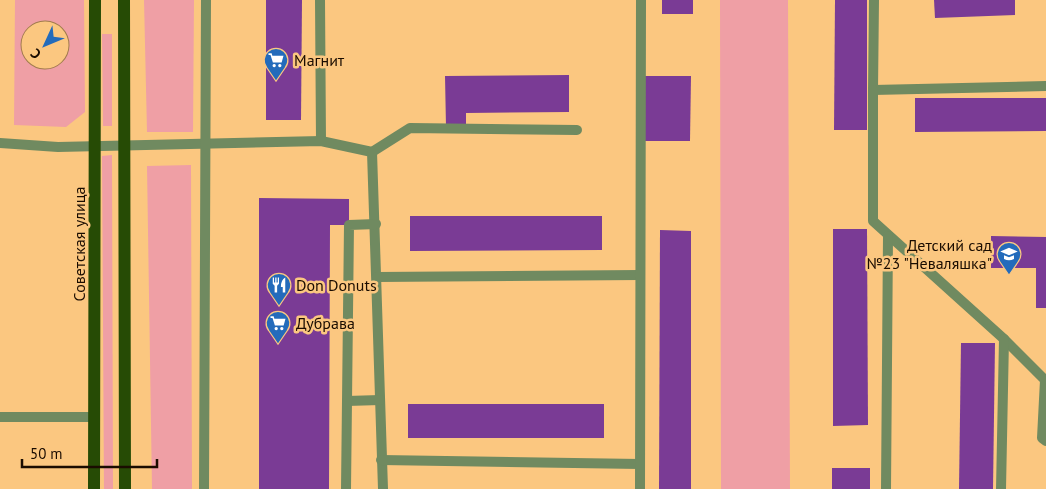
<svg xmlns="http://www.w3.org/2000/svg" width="1046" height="489" viewBox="0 0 1046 489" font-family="'PT Sans',sans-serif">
<rect width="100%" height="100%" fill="#fbc780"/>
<!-- green -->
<g fill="#ef9fa5" fill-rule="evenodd">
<path d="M15,0H84L85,112L66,127L14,125ZM30,30H60V60H30Z"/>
<polygon points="144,0 194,0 193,132 147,132"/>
<polygon points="720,0 788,0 790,489 721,489"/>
<polygon points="102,34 112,34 112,126 103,126"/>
<polygon points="112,155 113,489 104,489 102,156"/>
<polygon points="191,165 192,489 152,489 147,166"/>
</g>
<!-- building -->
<g fill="#7a3b95">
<polygon points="266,0 302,0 301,120 266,120"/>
<rect x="662" y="0" width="31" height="14"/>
<polygon points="835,0 867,0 867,130 834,130"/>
<polygon points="934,0 1015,0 1015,15 935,18"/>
<polygon points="569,75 569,112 466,113 466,127 446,127 445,76"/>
<polygon points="641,76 691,76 690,141 641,141"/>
<polygon points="915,98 1046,98 1046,131 915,132"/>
<polygon points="259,198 349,199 349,225 330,225 329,489 259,489"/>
<polygon points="410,216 602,216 602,250 410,251"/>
<polygon points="833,229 867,229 868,425 833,426"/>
<polygon points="660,230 691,231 691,489 659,489"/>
<polygon points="991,236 1046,237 1046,308 1036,308 1036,268 991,268"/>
<polygon points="961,343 995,343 993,489 959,489"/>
<rect x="408" y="404" width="196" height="34"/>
<rect x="832" y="468" width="38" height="21"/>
</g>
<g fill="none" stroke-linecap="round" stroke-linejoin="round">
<!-- service -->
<g stroke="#708a60" stroke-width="10">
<polyline points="320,0 321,141"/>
<polyline points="874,0 873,90 1046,86"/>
<polyline points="873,90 873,221 1004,339 1045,380 1042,438 1046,441"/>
<polyline points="0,143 58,147 321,141 372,152 383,489"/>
<polyline points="372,152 410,128 577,130"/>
<polyline points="377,277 640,275"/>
<polyline points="347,401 380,400"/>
<polyline points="0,417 95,417"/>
<polyline points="381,460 640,464"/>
<polyline points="204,489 206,0"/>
<polyline points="346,489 349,225 376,224"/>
<polyline points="640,489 641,0"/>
<polyline points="886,489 888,236"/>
<polyline points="1001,489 1004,339"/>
</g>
<!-- primary -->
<g stroke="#264b05" stroke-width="12">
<polyline points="124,0 125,489"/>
<polyline points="94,489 95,0"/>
</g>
</g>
<!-- icons -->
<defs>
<g id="supermarket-pin" transform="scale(1.25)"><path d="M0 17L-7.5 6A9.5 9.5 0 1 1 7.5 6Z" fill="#236bbb" stroke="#fbc780"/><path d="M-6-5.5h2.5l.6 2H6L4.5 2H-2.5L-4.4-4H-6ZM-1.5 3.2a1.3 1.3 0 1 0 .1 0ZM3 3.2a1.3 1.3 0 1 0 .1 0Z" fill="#fff"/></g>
<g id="school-pin" transform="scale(1.25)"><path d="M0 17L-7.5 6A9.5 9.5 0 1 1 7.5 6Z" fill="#236bbb" stroke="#fbc780"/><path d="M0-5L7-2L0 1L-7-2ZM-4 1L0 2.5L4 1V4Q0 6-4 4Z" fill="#fff"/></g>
<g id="restaurant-pin" transform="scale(1.25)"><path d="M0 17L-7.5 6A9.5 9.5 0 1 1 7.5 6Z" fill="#236bbb" stroke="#fbc780"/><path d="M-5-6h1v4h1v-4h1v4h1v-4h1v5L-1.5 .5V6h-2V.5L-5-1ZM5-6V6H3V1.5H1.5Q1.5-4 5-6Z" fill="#fff"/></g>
</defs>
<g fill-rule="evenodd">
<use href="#supermarket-pin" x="276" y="60"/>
<use href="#school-pin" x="1009" y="254"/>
<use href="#restaurant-pin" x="279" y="285"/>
<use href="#supermarket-pin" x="278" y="323"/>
</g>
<g text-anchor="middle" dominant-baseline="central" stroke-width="5" stroke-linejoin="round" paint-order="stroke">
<!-- poi labels -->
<g font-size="16" fill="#1a0c00" stroke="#fbc780" text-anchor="start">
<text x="294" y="60">Магнит</text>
<text x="992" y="245" text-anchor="end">Детский сад<tspan x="992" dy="18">№23 "Неваляшка"</tspan></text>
<text x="296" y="285">Don Donuts</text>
<text x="296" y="323">Дубрава</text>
</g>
<!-- street labels -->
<g font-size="16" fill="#1a0c00" stroke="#fbc780">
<text transform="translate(79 244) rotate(-90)">Советская улица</text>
</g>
</g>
<!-- north arrow -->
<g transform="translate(45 45) rotate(226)"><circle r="24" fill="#fbc780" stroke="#a17c4d"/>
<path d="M0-4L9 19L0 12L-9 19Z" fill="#236bbb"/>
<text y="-8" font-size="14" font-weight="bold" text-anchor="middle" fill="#1a0c00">С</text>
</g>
<!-- scale -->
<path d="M22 459v8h135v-8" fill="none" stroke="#1a0c00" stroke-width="2.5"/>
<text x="30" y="459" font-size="15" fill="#1a0c00" stroke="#fbc780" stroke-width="4" paint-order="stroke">50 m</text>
</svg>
